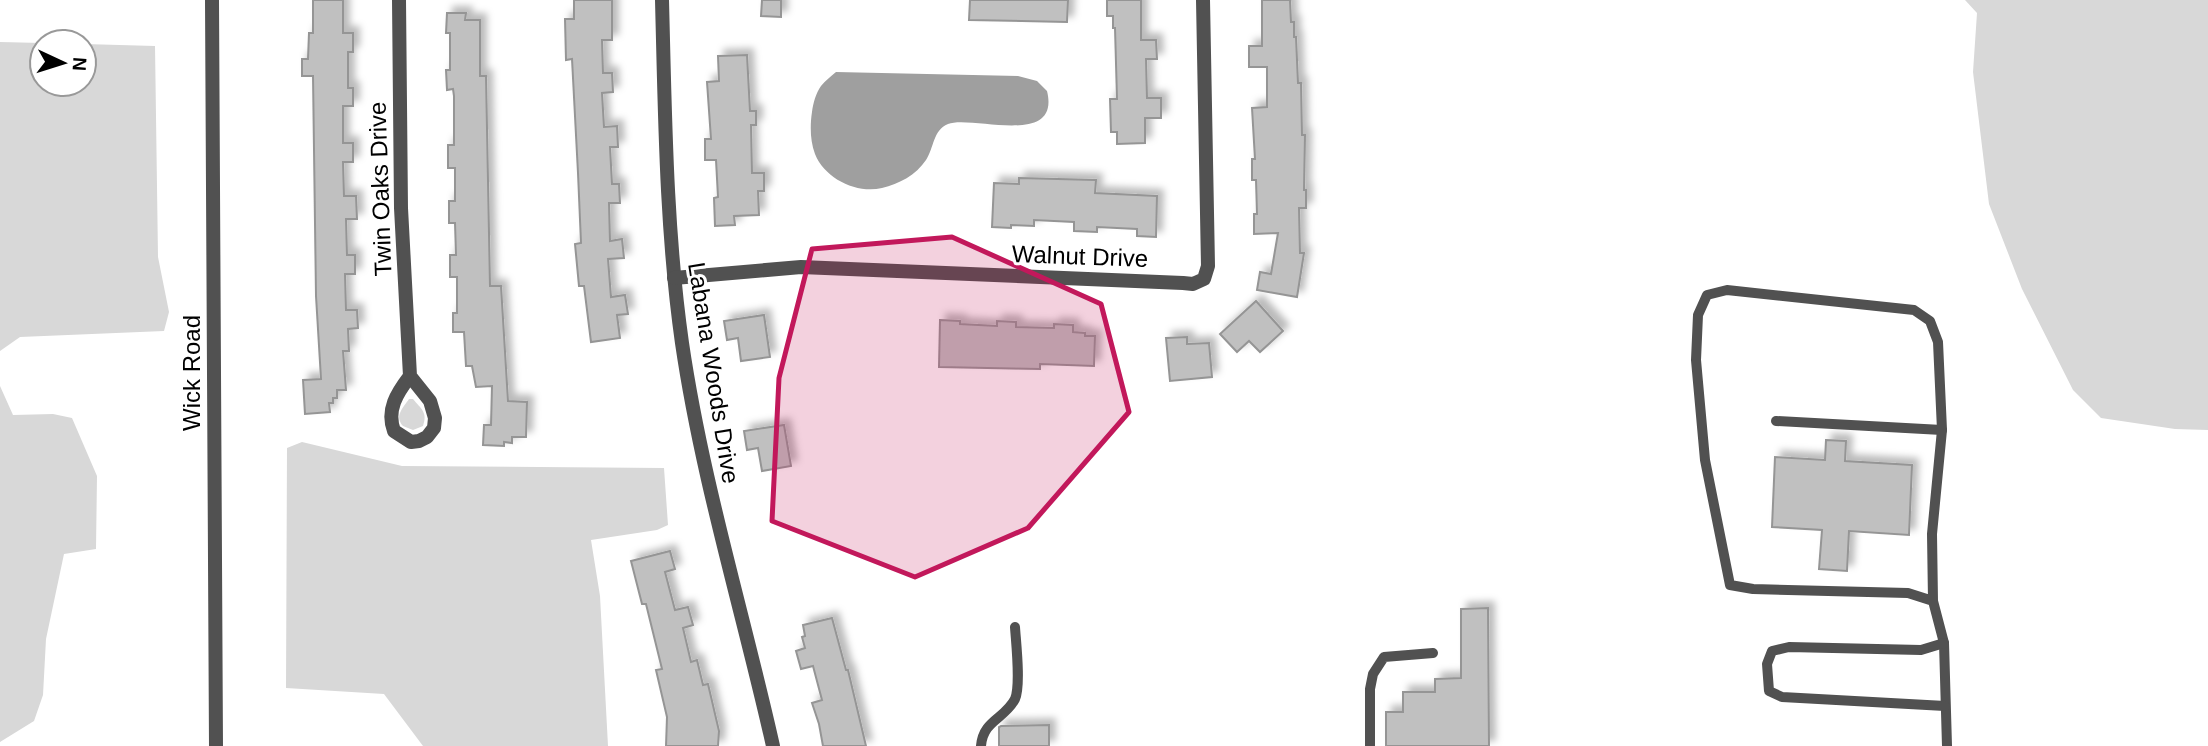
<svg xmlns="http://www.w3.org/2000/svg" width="2208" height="746" viewBox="0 0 2208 746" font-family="Helvetica,sans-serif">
<defs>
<filter id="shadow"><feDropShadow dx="6" dy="-6" stdDeviation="3.5" flood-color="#0004"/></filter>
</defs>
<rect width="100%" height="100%" fill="#fff"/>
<!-- green -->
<g fill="#d8d8d8">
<polygon points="1965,0 2208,0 2208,430 2175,429 2101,418 2073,390 2022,289 1989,204 1973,72 1977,13"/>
<polygon points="0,42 42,43 42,84 84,84 84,44 155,46 158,257 169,312 164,331 20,337 0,351"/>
<polygon points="0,386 13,415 53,414 72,418 97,476 96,549 64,554 46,639 43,695 34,721 0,742"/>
<path d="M409,399H413C421,409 428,412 423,426L413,430L403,426C394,416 403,408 409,399Z"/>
<polygon points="302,442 402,466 664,468 668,525 657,530 591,540 600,596 608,746 423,746 384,694 286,688 287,448"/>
</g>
<!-- water -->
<path fill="#9f9f9f" d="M836,72L1018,76L1037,81L1047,91C1061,148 972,115 948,124C933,130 934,148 926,160C916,175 899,184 882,188C857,194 825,179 815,154C810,141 810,125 812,112C813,103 816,93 821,86C825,81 831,76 836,72Z"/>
<!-- building -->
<g fill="#c0c0c0" stroke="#959595" stroke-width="2" filter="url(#shadow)">
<polygon points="313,0 343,0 343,33 353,33 353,52 348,52 348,88 353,88 353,106 343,106 343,143 353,143 353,162 343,162 344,196 356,196 357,219 346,219 347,255 355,255 355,274 345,274 346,310 357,310 358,328 348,329 349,351 343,351 346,390 337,390 337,398 333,398 333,403 329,403 330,412 305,414 303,380 321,379 316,296 313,76 302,76 302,59 308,59 309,33 313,33"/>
<polygon points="574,0 612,0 612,40 602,40 603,73 612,73 613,92 602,93 604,127 617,126 618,147 610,147 612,184 619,184 620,203 609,203 610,241 622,239 624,258 608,259 611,297 625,295 628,314 617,315 620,338 591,342 584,286 579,286 575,244 581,243 578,173 572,59 566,60 565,19 574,19"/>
<polygon points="762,0 781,0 781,17 761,16"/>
<polygon points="970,0 1068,0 1067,22 969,20"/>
<polygon points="1107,0 1141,0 1141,40 1156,40 1157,59 1146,59 1147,98 1161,98 1161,118 1145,118 1145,143 1117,144 1117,132 1111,132 1110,99 1117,99 1115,28 1113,28 1113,16 1107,16"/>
<polygon points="1262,0 1290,0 1291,22 1294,22 1294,37 1296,37 1298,83 1301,83 1302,135 1305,135 1304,190 1306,190 1306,208 1299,208 1300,253 1304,253 1297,297 1257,290 1260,272 1271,274 1278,233 1254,234 1254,214 1257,214 1256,180 1252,180 1252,159 1255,159 1252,108 1267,107 1267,67 1249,67 1249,46 1262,46"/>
<polygon points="447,13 466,13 465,20 480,20 480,76 486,76 490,286 501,286 508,401 527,402 526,437 512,437 512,443 504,442 504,446 483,445 484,425 491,425 492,386 476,387 472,366 466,366 464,332 453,332 453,313 457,313 457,277 450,277 450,255 456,255 455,223 449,223 449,201 455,201 455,168 448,168 448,145 454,145 454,96 453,89 447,90 446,70 450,70 450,33 446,33"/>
<polygon points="747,55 750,111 756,111 756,125 751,125 752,173 764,173 764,191 758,191 759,215 734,216 735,225 715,226 714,198 718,197 716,160 705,160 705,139 711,139 707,82 719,81 718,56"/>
<polygon points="1019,178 1096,180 1095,193 1157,196 1156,237 1137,236 1137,229 1097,227 1097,232 1074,231 1074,222 1034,220 1034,226 1011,225 1011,228 992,227 994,183 1019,184"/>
<polygon points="1256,301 1283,331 1260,352 1249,341 1237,352 1220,334"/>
<polygon points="764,315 770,357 741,361 738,338 727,340 724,321"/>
<polygon points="940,320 960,321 960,324 997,326 997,321 1016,322 1016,327 1054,328 1054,324 1073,325 1073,332 1085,333 1085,336 1095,336 1094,366 1040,364 1040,369 939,367"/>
<polygon points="1187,337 1187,344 1209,343 1212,377 1170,381 1166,338"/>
<polygon points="784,425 791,466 762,471 758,448 747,450 744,431"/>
<polygon points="1826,440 1846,441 1845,461 1912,465 1909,535 1849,531 1847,571 1819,569 1822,530 1772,527 1775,457 1825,460"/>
<polygon points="670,551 675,569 665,572 675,610 688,607 693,625 683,628 691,662 697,660 703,685 708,684 719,731 718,746 666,746 667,717 656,670 662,669 646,604 642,604 631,561"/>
<polygon points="1488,608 1489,746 1386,746 1386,712 1403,712 1403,692 1435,692 1435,679 1461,678 1461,609"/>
<polygon points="832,618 846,670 848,670 866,746 823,746 819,724 812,703 822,700 813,666 801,669 796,651 805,648 802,637 805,636 803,625"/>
<polygon points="1049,725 1049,746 999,746 999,727 1001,726"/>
</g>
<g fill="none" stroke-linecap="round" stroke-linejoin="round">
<!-- service -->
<g stroke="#515151" stroke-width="10">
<polyline points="1776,421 1942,430"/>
<polyline points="1933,601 1908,593 1753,589 1730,585 1705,460 1696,360 1698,315 1707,295 1727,290 1914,310 1930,321 1938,342 1942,430 1932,534 1933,601 1944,643 1947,746"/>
<polyline points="1944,643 1921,650 1789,647 1772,651 1767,664 1769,691 1782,697 1945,706"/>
<path d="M981,746C983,720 1005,719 1015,699C1021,685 1016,643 1015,627"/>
<polyline points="1370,746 1370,689 1373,674 1384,657 1433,653"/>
</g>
<!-- minor -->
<g stroke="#515151" stroke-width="14">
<path d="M399,0L401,208L410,376L430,401L435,418L434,428L427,437L419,441L411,442L394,431C386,410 397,393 410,376"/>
<path d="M662,0C665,115 666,230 682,343C702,480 743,612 773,746"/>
<polyline points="674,278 801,267 1183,283 1193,284 1204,279 1208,266 1203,0"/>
</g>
<!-- tertiary -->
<polyline stroke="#515151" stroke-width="14" points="212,0 216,746"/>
</g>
<!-- marked area -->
<path fill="#c2185b" fill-opacity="0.2" stroke="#c2185b" stroke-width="5" stroke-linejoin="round" d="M952,237L1101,304L1129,412L1028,528L915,577L772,521L779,378L812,249Z"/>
<g text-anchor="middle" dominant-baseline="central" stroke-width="6" stroke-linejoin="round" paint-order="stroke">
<!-- street labels -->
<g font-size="24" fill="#000" stroke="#fff">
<text transform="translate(380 189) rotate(-92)">Twin Oaks Drive</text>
<text transform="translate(1080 256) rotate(2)">Walnut Drive</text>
<text transform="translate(191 373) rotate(-90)">Wick Road</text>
<text transform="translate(714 373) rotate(81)">Labana Woods Drive</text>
</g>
</g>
<!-- north arrow -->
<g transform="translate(63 63) rotate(94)"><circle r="33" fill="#ffffff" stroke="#999999" stroke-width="2"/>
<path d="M0-5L12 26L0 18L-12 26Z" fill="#000000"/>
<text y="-10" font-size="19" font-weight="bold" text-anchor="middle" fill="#000000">N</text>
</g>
</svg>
